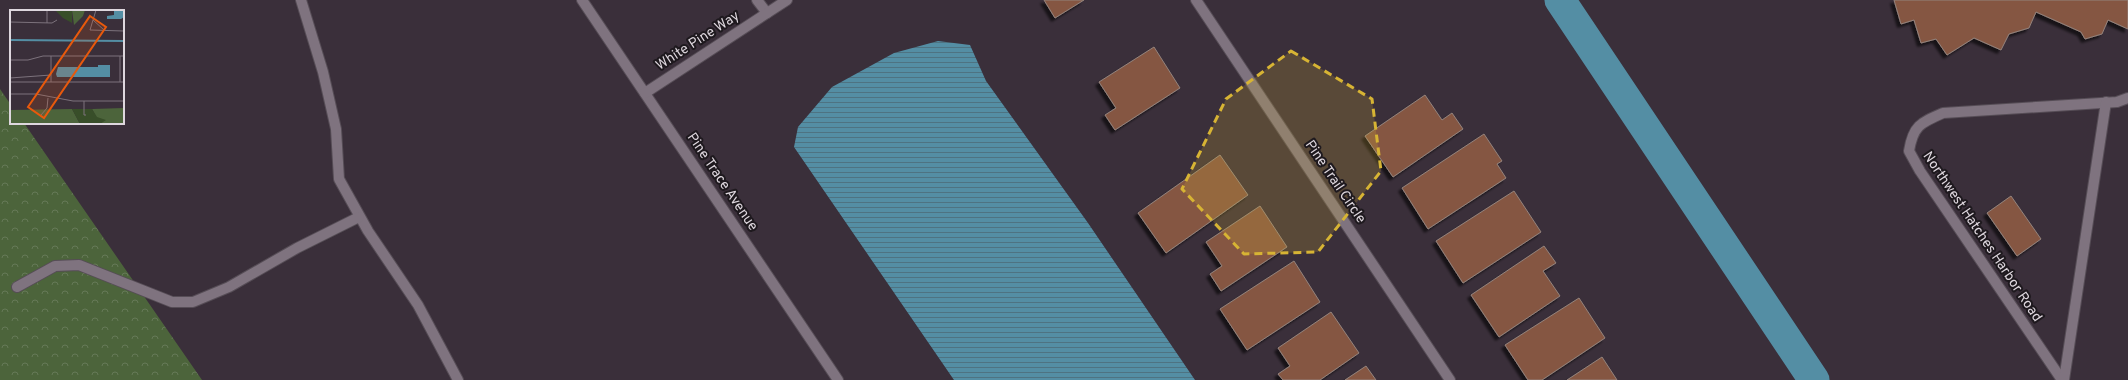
<svg xmlns="http://www.w3.org/2000/svg" width="2128" height="380" viewBox="0 0 2128 380" font-family="Overpass,sans-serif">
<defs>
<pattern id="forest-crowns" width="20" height="18" patternUnits="userSpaceOnUse"><rect width="20" height="18" fill="#4c643b"/><path d="M2 6a3 3 0 1 1 6 0M12 15a3 3 0 1 1 6 0" fill="none" stroke="#657957"/></pattern>
<pattern id="water-rules" width="6" height="5" patternUnits="userSpaceOnUse"><rect width="6" height="5" fill="#548ea4"/><path d="M0 2.5h6" fill="none" stroke="#4e7382"/></pattern>
<filter id="shadow"><feDropShadow dx="-3.5" dy="3.5" stdDeviation="1" flood-color="#0009"/></filter>
</defs>
<rect width="100%" height="100%" fill="#3a2f3a"/>
<!-- forest -->
<polygon fill="url(#forest-crowns)" points="0,89 11,105 11,123 24,123 202,380 0,380"/>
<!-- water -->
<polygon fill="url(#water-rules)" points="938,41 970,45 986,81 1088,223 1195,380 954,380 794,147 798,127 832,87 894,53"/>
<g fill="none" stroke-linecap="round" stroke-linejoin="round">
<!-- canal -->
<polyline stroke="#548ea4" stroke-width="31" points="1560,0 1814,380"/>
</g>
<!-- building -->
<g fill="#855743" stroke="#94837c" filter="url(#shadow)">
<polygon points="1044,0 1084,0 1055,18"/>
<polygon points="1894,0 2128,0 2128,29 2108,20 2102,34 2085,39 2081,32 2036,12 2029,28 2009,34 2001,50 1974,38 1947,55 1936,39 1921,43 1914,20 1901,24"/>
<polygon points="1154,47 1180,88 1115,130 1105,115 1116,108 1099,82"/>
<polygon points="1425,95 1442,120 1452,113 1463,129 1393,177 1365,136"/>
<polygon points="1484,134 1502,161 1497,164 1506,178 1428,229 1402,188"/>
<polygon points="1220,155 1248,195 1166,253 1138,213"/>
<polygon points="1514,191 1541,232 1463,283 1436,241"/>
<polygon points="2011,196 2041,239 2017,256 1987,213"/>
<polygon points="1260,206 1287,247 1221,291 1210,274 1222,266 1206,242"/>
<polygon points="1544,246 1556,263 1543,271 1560,296 1499,337 1471,295"/>
<polygon points="1294,261 1320,302 1247,350 1220,309"/>
<polygon points="1579,298 1605,338 1542,380 1528,380 1505,345"/>
<polygon points="1331,312 1359,353 1320,380 1283,380 1278,374 1290,366 1278,348"/>
<polygon points="1602,357 1617,380 1567,380"/>
<polygon points="1366,366 1376,380 1345,380"/>
</g>
<g fill="none" stroke-linecap="round" stroke-linejoin="round">
<!-- minor casing -->
<g stroke="#564d56" stroke-width="12">
<g id="minor">
<polyline points="301,0 323,72 336,129 339,179 368,231 418,305 458,380"/>
<polyline points="582,0 838,380"/>
<polyline points="757,0 767,13"/>
<polyline points="1196,0 1450,380"/>
<polyline points="645,93 787,0"/>
<polyline points="17,287 55,266 79,265 172,302 193,302 229,287 297,248 359,217"/>
<path d="M2062,380L1920,171L1909,151C1913,126 1920,123 1943,113L2117,102L2128,98"/>
<polyline points="2064,380 2106,102"/>
</g>
</g>
<!-- minor -->
<use href="#minor" stroke="#7f737f" stroke-width="10"/>
</g>
<!-- marked area -->
<path fill="#d7b434" fill-opacity="0.2" stroke="#d7b434" stroke-width="3" stroke-dasharray="8 5" stroke-linejoin="round" d="M1291,51L1372,99L1381,171L1318,252L1244,254L1182,189L1226,99Z"/>
<g text-anchor="middle" dominant-baseline="central" stroke-width="4" stroke-linejoin="round" paint-order="stroke">
<!-- street labels -->
<g font-size="14" fill="#ded7de" stroke="#1e191e">
<text transform="translate(698 41) rotate(-33)">White Pine Way</text>
<text transform="translate(722 182) rotate(56)">Pine Trace Avenue</text>
<text transform="translate(1335 182) rotate(56)">Pine Trail Circle</text>
<text transform="translate(1982 237) rotate(56)">Northwest Hatches Harbor Road</text>
</g>
</g>
<!-- overview -->
<g transform="translate(10 10)">
<rect width="114" height="114" fill="#3a2f3a"/>
<path d="M62,0H75L73,6L64,15ZM114,98V114H90L82,99ZM62,99L70,114H0V100Z" fill="#4c643b"/>
<path d="M45,0H62V13L53,8ZM62,99H82L87,107L96,110L90,114H70Z" fill="#384e29"/>
<path d="M104,0H114V7L111,9H97V6L104,5ZM88,55H100V67H47L46,64L48,57H88Z" fill="#548ea4"/>
<path fill="none" stroke="#548ea4" stroke-width="2" d="M0,30L114,31"/>
<path fill="none" stroke="#7c727c" stroke-width="1" d="M86,0L80,20L114,21M83,10L94,20M0,12L42,13L47,10M37,13V0M110,46V72M0,50H18L33,46H114M0,68L41,65M0,72H114M41,72V46M0,84H26L63,91H114M74,91V105H76M31,105L37,98L38,88"/>
<path fill="#e8590c" fill-opacity="0.15" stroke="#e8590c" stroke-width="2" d="M80,6L96,17L34,108L18,97Z"/>
<rect width="114" height="114" fill="none" stroke="#ded7de" stroke-width="2"/>
</g>
</svg>
